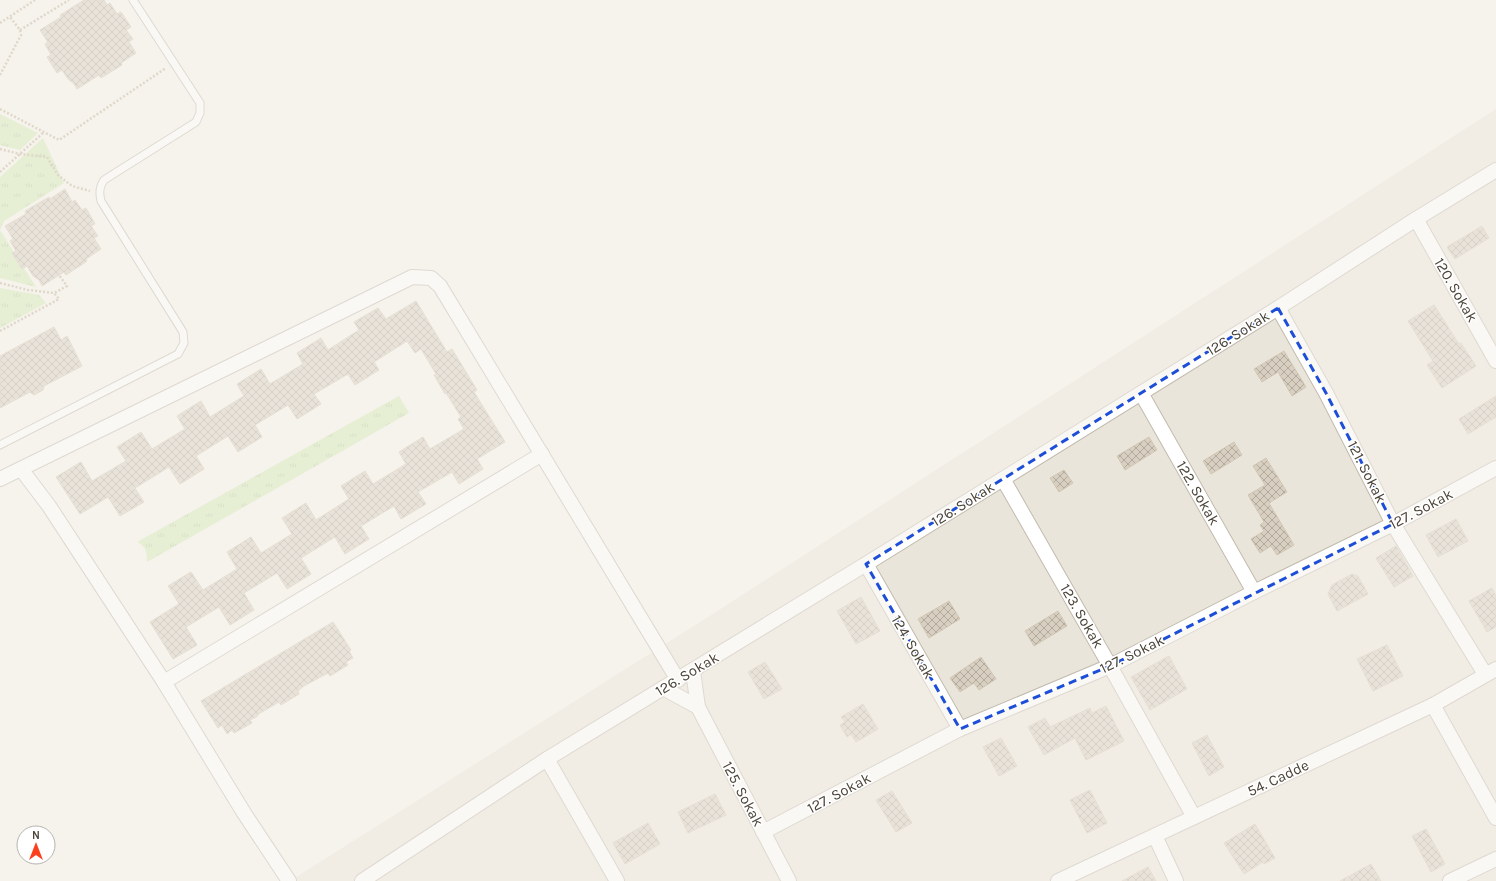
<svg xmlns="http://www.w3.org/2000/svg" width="1496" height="881" viewBox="0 0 1496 881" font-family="Karla,sans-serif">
<defs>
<pattern id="grass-tufts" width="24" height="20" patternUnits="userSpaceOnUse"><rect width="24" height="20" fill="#d2eab5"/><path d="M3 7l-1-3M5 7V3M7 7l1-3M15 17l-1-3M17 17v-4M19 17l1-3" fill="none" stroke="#b6ca9c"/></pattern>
<pattern id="building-cross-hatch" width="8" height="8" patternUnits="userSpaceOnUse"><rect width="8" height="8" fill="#d8cfc1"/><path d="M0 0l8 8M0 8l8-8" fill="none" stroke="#b1aa9e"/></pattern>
</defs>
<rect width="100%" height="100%" fill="#f6f3ec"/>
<!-- residential -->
<polygon fill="#eae5da" points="1496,109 1496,881 290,881 708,617"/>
<!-- grass -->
<g fill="url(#grass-tufts)">
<polygon points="0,114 38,133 20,150 0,145"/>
<polygon points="43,138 64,183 4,221 0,230 36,287 0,278 0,177"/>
<polygon points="0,288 39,295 46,303 0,328"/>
<path d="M399,396L409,413L147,562C147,552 146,546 137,542Z"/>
</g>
<!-- building -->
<g fill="url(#building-cross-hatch)" stroke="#d3c7b4">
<polygon points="84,0 104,0 107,5 110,3 117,14 121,12 131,27 126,30 133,39 129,42 136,53 121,63 122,65 101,78 99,75 77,89 74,84 68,79 62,70 57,73 47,57 51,55 45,44 48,42 40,30 61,17 60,15"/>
<polygon points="65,189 72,202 75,200 82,210 86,208 95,224 91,226 98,236 94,238 101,249 86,259 87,261 66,275 64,272 42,286 39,280 33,276 27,266 22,269 12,253 16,251 10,241 13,239 5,226 26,214 25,211 49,197 50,199"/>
<polygon points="1482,226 1489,238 1455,259 1447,247"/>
<polygon points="416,301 447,352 452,349 477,390 474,392 505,442 477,459 483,469 459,484 452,472 418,492 426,504 401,519 394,506 361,526 369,539 345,554 335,537 301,558 311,574 287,589 277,573 244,593 254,610 230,625 219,607 186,627 197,645 173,659 150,622 179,604 168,586 191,572 203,590 237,569 227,552 251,537 261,553 292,534 282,518 306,503 316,520 349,499 341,486 365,471 373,484 406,464 399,452 423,437 430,449 464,429 458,419 461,417 446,393 445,394 434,375 436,374 421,349 415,353 407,341 374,362 379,370 355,385 348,374 314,394 321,404 297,419 288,405 255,425 262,437 238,452 228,436 196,456 204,469 180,484 169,467 135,488 144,502 120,516 108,497 80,514 56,477 81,462 92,481 126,461 117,447 141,432 152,449 185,429 177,416 201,401 210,417 244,396 237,384 261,369 270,384 303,364 297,353 321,338 328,350 359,330 354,322 378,308 386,319"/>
<polygon points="1434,305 1459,344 1461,343 1476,366 1442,388 1427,365 1433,361 1408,321"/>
<polygon points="54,327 61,340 67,336 82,366 44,386 43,390 34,395 30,392 0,408 0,356"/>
<polygon points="1284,351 1306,387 1292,396 1278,372 1262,382 1254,369"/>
<polygon points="1496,396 1496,417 1468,434 1459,419"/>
<polygon points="1149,437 1157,450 1125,470 1117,456"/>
<polygon points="1234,442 1242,455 1211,474 1203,461"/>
<polygon points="1266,458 1287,492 1269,503 1294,545 1277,555 1271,546 1260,553 1251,539 1264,531 1260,525 1264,522 1248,495 1265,485 1253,466"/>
<polygon points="1064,470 1073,483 1059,492 1050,478"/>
<polygon points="1456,519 1468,541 1438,557 1426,535"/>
<polygon points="1396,546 1413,576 1394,587 1376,558"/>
<polygon points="1352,574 1358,576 1368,594 1337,611 1328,594 1332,585"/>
<polygon points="1492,588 1496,596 1496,627 1487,632 1469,601"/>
<polygon points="861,597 880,631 856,644 837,611"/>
<polygon points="949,601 960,619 929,638 918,619"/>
<polygon points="1058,611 1067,626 1034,646 1025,631"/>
<polygon points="333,622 351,650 349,651 353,658 346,662 348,665 330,676 328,673 304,686 298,691 299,694 281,705 279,702 257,715 258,716 250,720 252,723 234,733 232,730 227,734 222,725 218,728 201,701"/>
<polygon points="1387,645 1403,676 1373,691 1357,659"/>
<polygon points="1169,656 1187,689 1150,710 1131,677"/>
<polygon points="981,657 996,679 979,690 974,683 960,692 950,678"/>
<polygon points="765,662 782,689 764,699 748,672"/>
<polygon points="863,704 878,729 856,742 851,734 847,737 840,725 845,722 841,717"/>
<polygon points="1106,706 1124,741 1086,760 1075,738 1044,755 1028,727 1045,718 1050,727 1090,708 1092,713"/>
<polygon points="1207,735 1224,767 1209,776 1192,743"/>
<polygon points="1001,738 1017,766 999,776 983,747"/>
<polygon points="1090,790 1107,823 1087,833 1070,800"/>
<polygon points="892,791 912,823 896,832 876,800"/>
<polygon points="715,794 726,815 688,833 678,812"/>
<polygon points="648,823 660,844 625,864 613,843"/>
<polygon points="1255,824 1275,858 1264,864 1263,862 1244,874 1224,843"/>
<polygon points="1426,829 1445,864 1431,872 1412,836"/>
<polygon points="1371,864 1381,881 1340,881"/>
<polygon points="1148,867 1156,881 1122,881"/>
</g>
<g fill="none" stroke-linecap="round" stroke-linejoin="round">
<!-- lane casing -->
<g stroke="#c2bbae" stroke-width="9">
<path id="lane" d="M0,445L178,354L184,343L183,332L101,201C99,193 99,187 104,180L196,122L200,113V103L133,0"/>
</g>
<!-- street casing -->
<g stroke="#c2bbae" stroke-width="16">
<g id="street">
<polyline points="1416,219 1496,361"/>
<polyline points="1278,308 1326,393 1393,524 1485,674"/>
<polyline points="1141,393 1254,592"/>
<polyline points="21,469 49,506 164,682 244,813 289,881"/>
<polyline points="0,479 412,277 431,278 440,286 678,680"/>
<polyline points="1003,479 1110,666 1194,817"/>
<polyline points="866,564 960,729"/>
<polyline points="693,671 698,707 789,881"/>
<polyline points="164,682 542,454"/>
<polyline points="663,688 698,707"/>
<polyline points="1433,705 1496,818"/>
<polyline points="763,832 960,729 1110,666 1254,592 1393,524 1496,468"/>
<polyline points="1155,836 1176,881"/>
<polyline points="362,881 547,759"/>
<polyline points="617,881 547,759 866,564 1278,308 1416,219 1496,170"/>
<polyline points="1058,881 1433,705 1496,669"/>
<polyline points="1450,881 1496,859"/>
</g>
</g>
<!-- path -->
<g stroke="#c4b79f" stroke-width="2.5" stroke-dasharray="2 2" stroke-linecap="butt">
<polyline points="0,23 35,0"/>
<polyline points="20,30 69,0"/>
<polyline points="0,75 21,35 20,30 10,17"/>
<polyline points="0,109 59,140 166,68"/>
<polyline points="0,149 20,154 47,157 58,175 72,186 90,191"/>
<polyline points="0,172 44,132"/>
<polyline points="0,283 28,290 54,293"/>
<polyline points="0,331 59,299 54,293 67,286 59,275"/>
</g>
<!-- lane -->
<use href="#lane" stroke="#fff" stroke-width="7"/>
<!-- street -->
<use href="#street" stroke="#fff" stroke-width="14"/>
</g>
<!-- marked area -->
<path d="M0 0H1496V881H0ZM1278,308L1326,393L1393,524L1110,666L960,729L866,564Z" fill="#f6f3ec" fill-opacity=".55" fill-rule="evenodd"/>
<path fill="none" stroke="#1d4ed8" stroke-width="3" stroke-dasharray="8 5" stroke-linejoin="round" d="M1278,308L1326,393L1393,524L1110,666L960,729L866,564Z"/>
<g text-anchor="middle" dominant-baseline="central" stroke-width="3" stroke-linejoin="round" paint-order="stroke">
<!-- street labels -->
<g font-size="15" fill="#4b4439" stroke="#fff">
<text transform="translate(1456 290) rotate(60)">120. Sokak</text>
<text transform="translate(1238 333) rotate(-32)">126. Sokak</text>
<text transform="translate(1367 472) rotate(63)">121. Sokak</text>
<text transform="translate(1198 493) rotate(60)">122. Sokak</text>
<text transform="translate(963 504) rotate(-32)">126. Sokak</text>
<text transform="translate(1421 509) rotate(-28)">127. Sokak</text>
<text transform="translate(1082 616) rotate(60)">123. Sokak</text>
<text transform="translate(913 647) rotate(60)">124. Sokak</text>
<text transform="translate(1132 654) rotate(-26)">127. Sokak</text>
<text transform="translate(687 674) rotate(-31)">126. Sokak</text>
<text transform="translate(1278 778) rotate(-25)">54. Cadde</text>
<text transform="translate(839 793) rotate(-28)">127. Sokak</text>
<text transform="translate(743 794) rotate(62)">125. Sokak</text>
</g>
</g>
<!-- north arrow -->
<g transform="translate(36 845)"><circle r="19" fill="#ffffff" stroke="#b7b4b0"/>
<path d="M0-3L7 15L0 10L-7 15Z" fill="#fc3f1d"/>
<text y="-6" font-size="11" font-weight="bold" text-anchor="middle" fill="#4b4439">N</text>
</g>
</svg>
